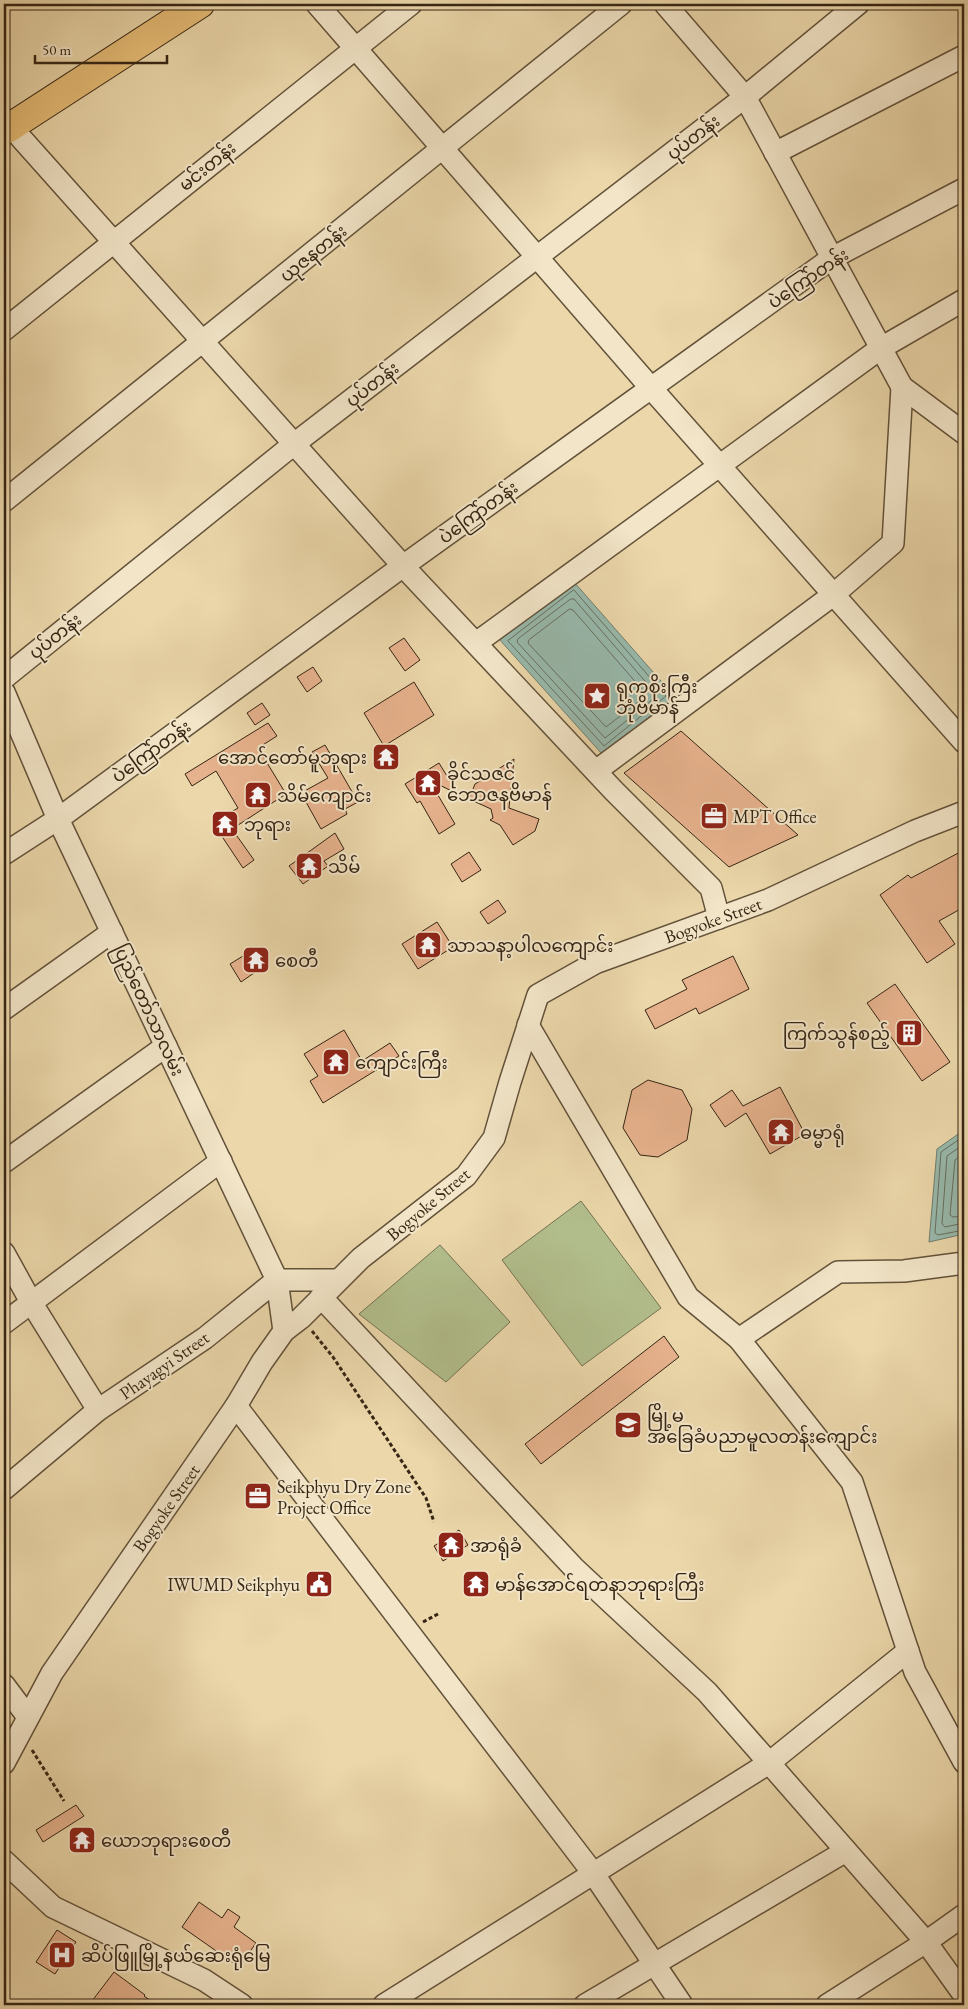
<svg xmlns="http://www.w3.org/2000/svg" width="968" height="2009" viewBox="0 0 968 2009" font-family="'EB Garamond','Noto Sans Myanmar',serif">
<rect width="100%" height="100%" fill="#ebd7aa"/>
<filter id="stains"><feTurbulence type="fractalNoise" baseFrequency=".004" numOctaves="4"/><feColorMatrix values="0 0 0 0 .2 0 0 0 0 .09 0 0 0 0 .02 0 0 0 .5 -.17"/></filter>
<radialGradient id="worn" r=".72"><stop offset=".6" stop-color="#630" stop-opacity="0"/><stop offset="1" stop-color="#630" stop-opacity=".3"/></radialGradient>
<!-- green -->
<g fill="#b2bf8d" stroke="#747250">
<polygon points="581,1201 661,1308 582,1366 502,1260"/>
<polygon points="440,1245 510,1322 446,1382 359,1314"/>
</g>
<!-- water -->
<g fill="#98b9ac" stroke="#717e6f">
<polygon points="574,582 675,697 602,754 499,639"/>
<polygon points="964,1130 964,1234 929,1242 937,1149"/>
</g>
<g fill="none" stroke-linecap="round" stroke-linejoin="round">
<!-- shore -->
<g stroke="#676f60" stroke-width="1">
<polygon points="574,590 666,696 604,746 508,641"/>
<polygon points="571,599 574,599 657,695 656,697 605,738 517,642 518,639"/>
<polygon points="570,609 573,610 646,694 646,696 606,727 528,643 529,640"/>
<polyline points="964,1136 941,1152 935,1233 938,1235 964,1230"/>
<polyline points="964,1144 947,1156 942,1224 945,1227 964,1223"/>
<polyline points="964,1153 955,1160 950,1215 953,1217 964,1216"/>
</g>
</g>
<!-- building -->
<g fill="#e6b28d" stroke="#362514">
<polygon points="404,638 420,660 405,671 389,648"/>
<polygon points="313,667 322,681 307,692 297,677"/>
<polygon points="414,682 434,715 384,746 364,713"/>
<polygon points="262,703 270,715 255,725 247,713"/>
<polygon points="268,723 277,736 258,748 286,794 232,829 254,860 243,868 213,823 238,808 216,771 192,786 185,774"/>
<polygon points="681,731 798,835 729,867 624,773"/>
<polygon points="325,745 358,802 345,809 347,814 321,829 301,793 328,778 312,752"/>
<polygon points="388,746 397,759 384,768 375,754"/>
<polygon points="514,759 509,808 539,819 535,831 513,845 500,825 490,820 493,818 491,809 469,799 475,784"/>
<polygon points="439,763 458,794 429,780 455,824 439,834 420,801 417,803 405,784"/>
<polygon points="335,833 344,849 324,861 328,866 303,884 289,866"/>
<polygon points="964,850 964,879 959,881 964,891 964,907 939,921 955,944 927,963 880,895 908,875 911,878"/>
<polygon points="469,852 481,870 462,882 451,864"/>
<polygon points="498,900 506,912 488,924 480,912"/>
<polygon points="437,922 453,947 418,969 402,944"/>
<polygon points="258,953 262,957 263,962 254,973 241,982 230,964 243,956 244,958"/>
<polygon points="733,956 749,989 699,1014 696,1008 655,1029 645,1010 687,989 682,980"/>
<polygon points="895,984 950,1062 922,1081 867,1003"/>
<polygon points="344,1030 362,1061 390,1043 399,1056 323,1103 310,1081 318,1076 304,1054"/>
<polygon points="648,1080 682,1090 692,1109 687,1140 658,1157 640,1155 623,1128 632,1090"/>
<polygon points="780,1087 805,1134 770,1154 746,1113 725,1127 710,1105 732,1090 743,1106"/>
<polygon points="664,1336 679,1357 541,1464 525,1444"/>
<polygon points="459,1530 468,1545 443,1561 434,1546"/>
<polygon points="76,1805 84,1816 43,1842 36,1830"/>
<polygon points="199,1902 222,1918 228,1909 240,1917 234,1927 256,1943 239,1967 182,1927"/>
<polygon points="57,1930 76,1942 55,1974 36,1962"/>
<polygon points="114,1972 145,1995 144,1996 157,2005 89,2005"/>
</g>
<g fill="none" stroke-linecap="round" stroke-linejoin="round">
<!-- street casing -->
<g stroke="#63523a" stroke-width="24">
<g id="street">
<polyline points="317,4 651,388 964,742"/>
<polyline points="665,4 745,97 902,387 964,433"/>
<polyline points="4,119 403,566 614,791 711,888 719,918"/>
<polyline points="775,153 964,56"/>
<polyline points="4,330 411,4"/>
<polyline points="4,501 621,4"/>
<polyline points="476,643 881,348 964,300"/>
<polyline points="4,678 294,444 745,97 858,4"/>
<polyline points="4,692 58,819 277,1280 284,1331"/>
<polyline points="596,771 833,595 893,543 902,387"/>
<polyline points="4,854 58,819 403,566 832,258 964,189"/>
<polyline points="4,1009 112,932"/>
<polyline points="528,1025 688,1297 739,1339 852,1482 915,1672 964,1762"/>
<polyline points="4,1162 166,1046"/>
<polyline points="4,1253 31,1302 98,1410"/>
<polyline points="321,1297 574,1568 707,1692 926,1942 964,1995"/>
<polyline points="4,1323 221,1161"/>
<polyline points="739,1339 838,1272 904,1271 964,1263"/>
<polyline points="236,1406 593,1873 682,2005"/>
<polyline points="4,1489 98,1410 205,1338 277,1280 338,1280"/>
<polyline points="4,1685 28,1717"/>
<polyline points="4,1763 52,1673 236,1406 262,1362 284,1331 301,1318 361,1258 466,1176 494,1138 510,1082 538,995 595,963 768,900 915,831 964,812"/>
<polyline points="4,1861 53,1907 204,1980 242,2005"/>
<polyline points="384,2005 769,1763 908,1651"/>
<polyline points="585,2005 846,1851"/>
<polyline points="827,2005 926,1942 964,1915"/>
</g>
</g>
<!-- primary casing -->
<g stroke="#362514" stroke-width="30">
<polyline id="primary" points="4,131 200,4"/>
</g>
<!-- path -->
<g stroke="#362514" stroke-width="3" stroke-dasharray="4 2.5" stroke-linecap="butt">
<polyline points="312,1331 333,1357 426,1498 434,1522"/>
<polyline points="423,1622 438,1614"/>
<polyline points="32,1750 64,1801"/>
</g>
<!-- street -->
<use href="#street" stroke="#f2e5c8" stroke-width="21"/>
<!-- primary -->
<use href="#primary" stroke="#e6bc75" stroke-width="28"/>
</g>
<!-- icons -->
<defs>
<g id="sight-square" transform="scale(1.4375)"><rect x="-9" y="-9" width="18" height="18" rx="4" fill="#8f2418" stroke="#f2e5c8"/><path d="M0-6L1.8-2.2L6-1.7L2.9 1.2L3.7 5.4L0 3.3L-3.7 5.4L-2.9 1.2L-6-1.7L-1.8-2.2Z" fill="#fff"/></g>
<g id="temple-square" transform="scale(1.4375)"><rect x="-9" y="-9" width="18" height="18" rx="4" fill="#8f2418" stroke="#f2e5c8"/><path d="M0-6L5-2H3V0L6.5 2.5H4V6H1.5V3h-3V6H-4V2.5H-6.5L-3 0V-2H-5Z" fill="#fff"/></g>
<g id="office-square" transform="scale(1.4375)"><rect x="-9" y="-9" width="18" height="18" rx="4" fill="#8f2418" stroke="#f2e5c8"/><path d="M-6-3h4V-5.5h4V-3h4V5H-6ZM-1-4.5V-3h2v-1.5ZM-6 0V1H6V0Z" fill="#fff"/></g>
<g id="building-square" transform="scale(1.4375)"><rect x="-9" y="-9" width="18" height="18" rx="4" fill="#8f2418" stroke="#f2e5c8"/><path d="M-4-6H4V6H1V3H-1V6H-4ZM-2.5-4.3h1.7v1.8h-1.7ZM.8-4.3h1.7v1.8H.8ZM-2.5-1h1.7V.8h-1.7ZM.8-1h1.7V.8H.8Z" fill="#fff"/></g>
<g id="school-square" transform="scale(1.4375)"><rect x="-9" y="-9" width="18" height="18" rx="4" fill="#8f2418" stroke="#f2e5c8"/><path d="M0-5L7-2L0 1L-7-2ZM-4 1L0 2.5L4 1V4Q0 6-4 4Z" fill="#fff"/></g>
<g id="civic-square" transform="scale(1.4375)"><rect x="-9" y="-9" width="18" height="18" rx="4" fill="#8f2418" stroke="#f2e5c8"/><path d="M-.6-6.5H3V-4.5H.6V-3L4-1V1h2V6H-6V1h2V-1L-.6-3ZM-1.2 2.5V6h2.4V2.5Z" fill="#fff"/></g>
<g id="hospital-square" transform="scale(1.4375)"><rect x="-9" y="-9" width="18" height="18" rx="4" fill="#8f2418" stroke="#f2e5c8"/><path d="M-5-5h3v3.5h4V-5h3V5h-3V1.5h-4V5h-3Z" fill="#fff"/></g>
</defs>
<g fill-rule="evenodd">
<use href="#sight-square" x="597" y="696"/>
<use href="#temple-square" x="386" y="757"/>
<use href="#temple-square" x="428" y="783"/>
<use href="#temple-square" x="258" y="795"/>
<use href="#office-square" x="714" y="816"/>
<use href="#temple-square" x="225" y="824"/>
<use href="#temple-square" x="309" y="866"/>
<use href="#temple-square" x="428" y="945"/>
<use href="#temple-square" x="256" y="960"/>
<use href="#building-square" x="909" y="1033"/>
<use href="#temple-square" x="336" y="1062"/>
<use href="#temple-square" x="781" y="1132"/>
<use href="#school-square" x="628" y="1425"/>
<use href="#office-square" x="258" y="1496"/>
<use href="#temple-square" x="451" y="1545"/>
<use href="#civic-square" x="319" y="1584"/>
<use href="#temple-square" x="476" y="1584"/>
<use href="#temple-square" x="82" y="1840"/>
<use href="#hospital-square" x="62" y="1955"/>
</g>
<g text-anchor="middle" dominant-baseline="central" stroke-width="4" stroke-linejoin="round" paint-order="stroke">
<!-- street labels -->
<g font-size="18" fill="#362514" stroke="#f2e5c8">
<text transform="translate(693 137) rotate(-38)">ပုပ်တန်း</text>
<text transform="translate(207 166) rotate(-39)">မင်းတန်း</text>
<text transform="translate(313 253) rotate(-39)">ယုဇနတန်း</text>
<text transform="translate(808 278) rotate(-34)">ပဲကြော်တန်း</text>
<text transform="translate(372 384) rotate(-38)">ပုပ်တန်း</text>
<text transform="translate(478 512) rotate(-36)">ပဲကြော်တန်း</text>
<text transform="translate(55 636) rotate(-39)">ပုပ်တန်း</text>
<text transform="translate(151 751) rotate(-36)">ပဲကြော်တန်း</text>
<text transform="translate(713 920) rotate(-20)">Bogyoke Street</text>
<text transform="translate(149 1010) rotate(65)">ပြည်တော်သာလမ်း</text>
<text transform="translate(428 1204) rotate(-40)">Bogyoke Street</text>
<text transform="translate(164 1365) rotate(-35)">Phayagyi Street</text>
<text transform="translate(166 1508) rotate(-55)">Bogyoke Street</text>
</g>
<!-- poi labels -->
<g font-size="18" fill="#362514" stroke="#f2e5c8" text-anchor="start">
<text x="616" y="686">ရုက္ခစိုးကြီး<tspan x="616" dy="21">ဘုံဗိမာန်</tspan></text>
<text x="367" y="757" text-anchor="end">အောင်တော်မူဘုရား</text>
<text x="447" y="773">ခိုင်သဇင်<tspan x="447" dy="21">ဘောဇနဗိမာန်</tspan></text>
<text x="277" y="795">သိမ်ကျောင်း</text>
<text x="733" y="816">MPT Office</text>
<text x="244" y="824">ဘုရား</text>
<text x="328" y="866">သိမ်</text>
<text x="447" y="945">သာသနာ့ပါလကျောင်း</text>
<text x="275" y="960">စေတီ</text>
<text x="890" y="1033" text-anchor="end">ကြက်သွန်စည့်</text>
<text x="355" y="1062">ကျောင်းကြီး</text>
<text x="800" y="1132">ဓမ္မာရုံ</text>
<text x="647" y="1415">မြို့မ<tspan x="647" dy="21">အခြေခံပညာမူလတန်းကျောင်း</tspan></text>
<text x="277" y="1486">Seikphyu Dry Zone<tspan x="277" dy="21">Project Office</tspan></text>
<text x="470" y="1545">အာရုံခံ</text>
<text x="300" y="1584" text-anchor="end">IWUMD Seikphyu</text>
<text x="495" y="1584">မာန်အောင်ရတနာဘုရားကြီး</text>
<text x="101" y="1840">ယောဘုရားစေတီ</text>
<text x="81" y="1955">ဆိပ်ဖြူမြို့နယ်ဆေးရုံမြေ</text>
</g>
</g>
<!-- margin -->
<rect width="968" height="2009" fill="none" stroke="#ebd7aa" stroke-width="20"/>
<rect x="5" y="5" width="958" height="1999" fill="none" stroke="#362514" stroke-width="2.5"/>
<rect x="10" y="10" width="948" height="1989" fill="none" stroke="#362514"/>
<!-- scale -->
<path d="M35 55v8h132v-8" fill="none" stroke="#362514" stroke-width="2.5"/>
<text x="42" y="55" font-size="15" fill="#362514" stroke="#f2e5c8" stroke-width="4" paint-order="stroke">50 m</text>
<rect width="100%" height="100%" filter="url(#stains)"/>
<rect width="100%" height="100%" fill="url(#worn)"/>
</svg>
